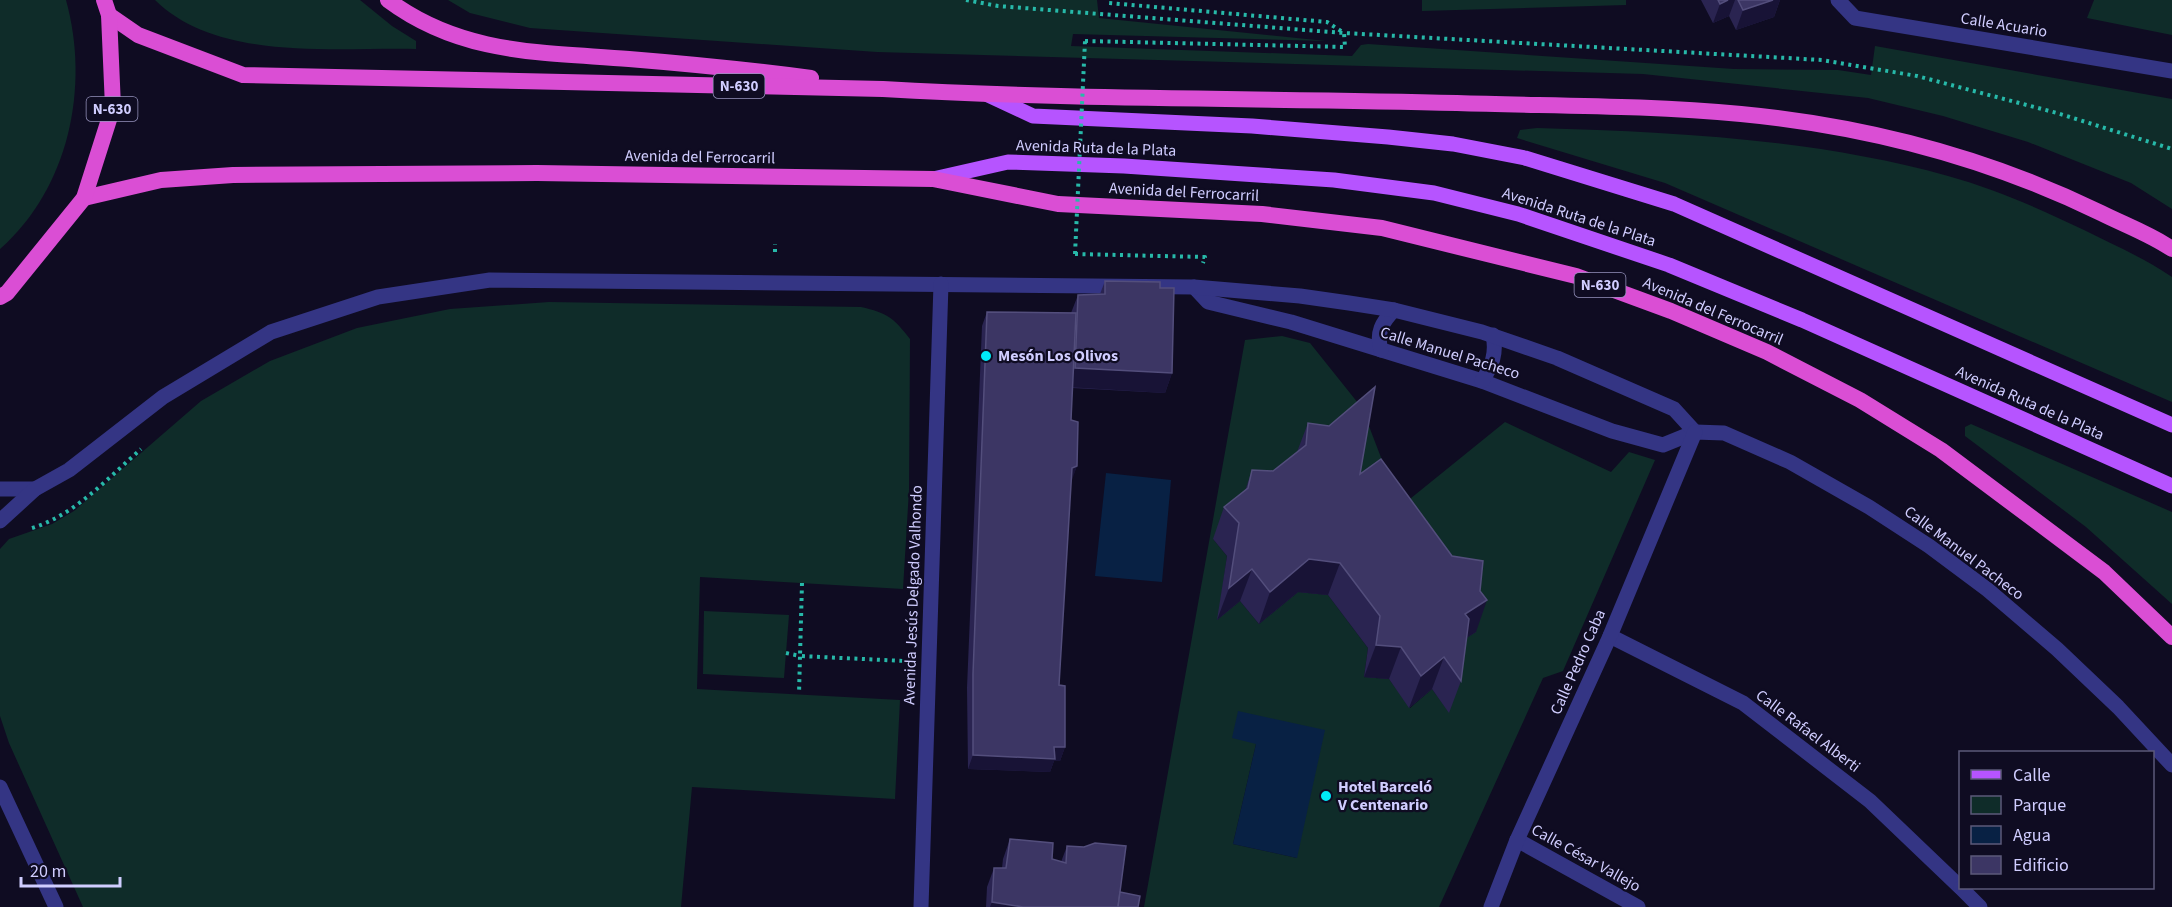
<svg xmlns="http://www.w3.org/2000/svg" width="2172" height="907" viewBox="0 0 2172 907" font-family="'Source Sans 3',sans-serif">
<rect width="100%" height="100%" fill="#0f0c22"/>
<!-- green -->
<g fill="#0f2c29" fill-rule="evenodd">
<path d="M0,0H66C90,87 69,188 0,249Z"/>
<path d="M155,0H360L392,26L416,41V49C334,47 218,62 155,0Z"/>
<polygon points="448,0 1097,0 1099,18 1326,41 1073,34 1071,46 1352,56 1361,45 1368,44 1734,69 1838,70 1871,75 1875,46 2172,99 2172,209 2131,183 2028,142 1943,116 1868,98 1643,74 877,52 530,28 470,13"/>
<polygon points="1422,0 1626,0 1626,5 1422,11"/>
<polygon points="2094,0 2172,0 2172,35 2087,18"/>
<path d="M1537,128C1675,132 1815,139 1948,176C1995,189 2040,209 2084,230C2114,245 2144,258 2172,277V402L1665,183L1517,138L1520,130Z"/>
<path d="M549,302L861,307C887,313 893,317 910,339L909,490L903,589L700,577L697,689L900,700L895,799L692,787L681,907H83L9,743L0,716V549L9,539L52,524L74,511L201,401L270,361L357,328L450,309Z"/>
<path d="M1282,336L1310,343L1362,408L1400,507L1505,422L1611,472L1629,452L1655,460L1563,671L1543,678L1439,907H1144L1245,340ZM1213,539L1457,651L1449,712L1432,689L1410,708L1389,679L1364,677L1368,648L1328,595L1298,592L1259,624L1240,601L1218,619L1227,556ZM1256,744L1297,858L1233,844Z"/>
<polygon points="1971,424 2172,512 2172,604 2086,527 1965,436 1965,427"/>
<polygon points="704,611 789,615 784,678 703,674"/>
</g>
<!-- water -->
<g fill="#082144">
<polygon points="1106,473 1171,480 1162,582 1095,576"/>
<polygon points="1238,711 1325,730 1297,858 1233,844 1256,744 1232,738"/>
</g>
<g fill="none" stroke-linecap="round" stroke-linejoin="round">
<!-- path -->
<g stroke="#27b9a9" stroke-width="4" stroke-dasharray="3 4.5" stroke-linecap="butt">
<polyline points="966,0 998,6 1344,33 1822,60 1917,76 2057,113 2172,149"/>
<polyline points="1085,41 1345,47 1344,33 1327,22 1109,3 1107,0"/>
<polyline points="775,252 775,244"/>
<polyline points="1075,254 1205,257 1203,263"/>
<path d="M32,528C75,515 108,478 141,449"/>
<polyline points="802,583 800,656 905,661"/>
<polyline points="786,653 800,656 799,694"/>
</g>
<!-- minor -->
<g stroke="#343584" stroke-width="15">
<polyline points="1838,0 1855,18 2172,71"/>
<polyline points="1194,287 1208,302 1291,322 1482,381 1612,431 1663,445 1695,432 1724,433 1790,462 1869,507 1929,546 1988,590 2057,649 2118,707 2172,765"/>
<path d="M1381,350C1376,333 1382,322 1394,310"/>
<path d="M1482,381C1492,366 1497,353 1493,335"/>
<polyline points="0,489 35,489"/>
<polyline points="0,521 35,489 69,470 163,397 271,332 378,297 490,280 1194,287 1300,296 1349,303 1394,310 1482,332 1557,358 1674,409 1695,432"/>
<polyline points="1610,636 1743,703 1870,801 1960,887"/>
<polyline points="0,787 56,907"/>
<polyline points="1517,840 1638,907"/>
<polyline points="1961,888 1980,907"/>
<polyline points="921,907 941,284"/>
<polyline points="1491,907 1517,840 1610,636 1695,432"/>
</g>
<!-- primary -->
<g stroke="#b654ff" stroke-width="15">
<polyline points="988,95 1033,116 1252,126 1388,137 1453,144 1525,158 1674,204 2172,425"/>
<polyline points="933,179 1008,162 1124,166 1334,180 1434,193 1518,214 1669,265 1802,320 2172,486"/>
</g>
<!-- trunk -->
<g stroke="#da4ed4" stroke-width="16">
<path d="M388,0C462,55 541,52 629,59C690,64 751,70 811,78"/>
<path d="M109,15L138,35L243,75L883,89C1074,100 1266,98 1457,103C1552,106 1647,105 1741,114C1866,126 1988,158 2101,213C2125,225 2150,234 2172,249"/>
<polyline points="84,198 161,180 233,175 537,173 933,179 1058,204 1262,214 1382,228 1576,276 1671,311 1767,352 1860,400 1941,450 2104,572 2172,637"/>
<polyline points="0,297 7,293 84,198 113,107 109,15 104,0"/>
</g>
<!-- path-bridge -->
<polyline stroke="#27b9a9" stroke-width="4" stroke-dasharray="3 4.5" stroke-linecap="butt" points="1075,254 1085,41"/>
</g>
<!-- wall -->
<g fill="#2a2451">
<polygon points="1701,0 1780,0 1774,17 1736,30 1729,16 1713,23"/>
<polygon points="1105,281 1160,288 1172,373 1165,393 1072,388 1071,420 1077,466 1071,480 1059,685 1065,747 1060,761 1054,761 1050,772 968,769 967,688 982,326 987,312 1071,313 1078,295 1100,294"/>
<polygon points="1308,423 1360,474 1476,632 1466,638 1461,681 1449,713 1432,689 1409,708 1389,679 1364,677 1368,648 1328,595 1298,592 1259,624 1240,601 1217,620 1227,556 1213,539 1224,507 1245,491 1252,470 1273,471 1297,452"/>
<polygon points="1010,839 1052,859 1061,862 1067,846 1120,892 1138,907 986,907 987,887 994,868 1002,868 1003,859"/>
</g>
<!-- shaded-wall -->
<g fill="#181336">
<polygon points="1728,0 1735,0 1729,16 1713,23 1720,4"/>
<polygon points="1773,0 1780,0 1774,17 1736,30 1743,10"/>
<polygon points="1075,368 1172,373 1165,393 1068,387"/>
<polygon points="1077,466 1072,480 1067,481 1072,468"/>
<polygon points="1309,559 1340,563 1328,595 1298,592 1259,624 1270,592"/>
<polygon points="1252,569 1240,601 1217,620 1229,588"/>
<polygon points="1487,600 1476,632 1454,646 1465,614"/>
<polygon points="1376,645 1401,647 1389,679 1364,677"/>
<polygon points="1444,657 1432,689 1409,708 1421,676"/>
<polygon points="1054,747 1065,747 1060,761 1054,761 1050,772 968,769 973,755"/>
<polygon points="992,902 1023,907 990,907"/>
</g>
<!-- building -->
<g fill="#3c3664" stroke="#534e7c" stroke-width="1.5">
<polygon points="1718,0 1728,0 1720,4"/>
<polygon points="1738,0 1773,0 1743,10"/>
<polygon points="1105,281 1160,282 1160,288 1174,288 1172,373 1075,368 1078,295 1105,294"/>
<polygon points="987,312 1076,313 1071,420 1078,422 1077,466 1072,468 1059,685 1065,686 1065,747 1054,747 1055,759 973,755 973,674"/>
<polygon points="1375,387 1360,474 1381,459 1452,556 1483,561 1480,591 1487,600 1465,614 1469,619 1461,681 1444,657 1421,676 1401,647 1376,645 1380,616 1340,563 1309,559 1270,592 1252,569 1229,588 1239,523 1224,507 1248,488 1252,470 1273,471 1306,445 1308,423 1329,426"/>
<polygon points="1010,839 1053,843 1052,859 1066,863 1067,846 1084,847 1095,843 1126,846 1118,907 1023,907 992,902 994,868 1006,868"/>
<polygon points="1120,892 1140,896 1138,907 1118,907"/>
</g>
<!-- markers -->
<g fill="#00ebf8" stroke="#0f0c22" stroke-width="2">
<circle cx="986" cy="356" r="6"/>
<circle cx="1326" cy="796" r="6"/>
</g>
<g text-anchor="middle" dominant-baseline="central" stroke-width="4.5" stroke-linejoin="round" paint-order="stroke">
<!-- shield labels -->
<g fill="#0f0c22" stroke="#9693bd" stroke-width="1.5">
<rect x="713.5" y="74" width="51" height="24" rx="4.5"/>
<rect x="86.5" y="97" width="51" height="24" rx="4.5"/>
<rect x="1574.5" y="273" width="51" height="24" rx="4.5"/>
</g>
<g font-size="15" font-weight="bold" fill="#d0cdff">
<text x="739" y="86">N-630</text>
<text x="112" y="109">N-630</text>
<text x="1600" y="285">N-630</text>
</g>
<!-- street labels -->
<g font-size="16" fill="#d0cdff" stroke="#0f0c22">
<text transform="translate(2004 25) rotate(9)">Calle Acuario</text>
<text transform="translate(1096 148) rotate(2)">Avenida Ruta de la Plata</text>
<text transform="translate(700 157) rotate(1)">Avenida del Ferrocarril</text>
<text transform="translate(1184 192) rotate(3)">Avenida del Ferrocarril</text>
<text transform="translate(1579 217) rotate(18)">Avenida Ruta de la Plata</text>
<text transform="translate(1713 311) rotate(23)">Avenida del Ferrocarril</text>
<text transform="translate(1450 353) rotate(17)">Calle Manuel Pacheco</text>
<text transform="translate(2030 403) rotate(24)">Avenida Ruta de la Plata</text>
<text transform="translate(1964 553) rotate(37)">Calle Manuel Pacheco</text>
<text transform="translate(913 595) rotate(-88)">Avenida Jesús Delgado Valhondo</text>
<text transform="translate(1578 662) rotate(-66)">Calle Pedro Caba</text>
<text transform="translate(1808 731) rotate(37)">Calle Rafael Alberti</text>
<text transform="translate(1586 858) rotate(29)">Calle César Vallejo</text>
</g>
<!-- poi labels -->
<g font-size="16" font-weight="bold" fill="#d0cdff" stroke="#0f0c22" text-anchor="start">
<text x="998" y="356">Mesón Los Olivos</text>
<text x="1338" y="787">Hotel Barceló<tspan x="1338" dy="18">V Centenario</tspan></text>
</g>
</g>
<!-- legend -->
<rect x="1959" y="751" width="195" height="138" fill="#0f0c22" stroke="#5c597a" stroke-width="1.5"/>
<rect x="1971" y="770" width="30" height="9" fill="#b654ff" stroke="#5c597a" stroke-width="1.5"/>
<text x="2013" y="781" font-size="18" fill="#d0cdff">Calle</text>
<rect x="1971" y="796" width="30" height="18" fill="#0f2c29" stroke="#5c597a" stroke-width="1.5"/>
<text x="2013" y="811" font-size="18" fill="#d0cdff">Parque</text>
<rect x="1971" y="826" width="30" height="18" fill="#082144" stroke="#5c597a" stroke-width="1.5"/>
<text x="2013" y="841" font-size="18" fill="#d0cdff">Agua</text>
<rect x="1971" y="856" width="30" height="18" fill="#3c3664" stroke="#5c597a" stroke-width="1.5"/>
<text x="2013" y="871" font-size="18" fill="#d0cdff">Edificio</text>
<!-- scale -->
<path d="M21 877v9h99v-9" fill="none" stroke="#d0cdff" stroke-width="3"/>
<text x="30" y="877" font-size="18" fill="#d0cdff" stroke="#0f0c22" stroke-width="4.5" paint-order="stroke">20 m</text>
</svg>
